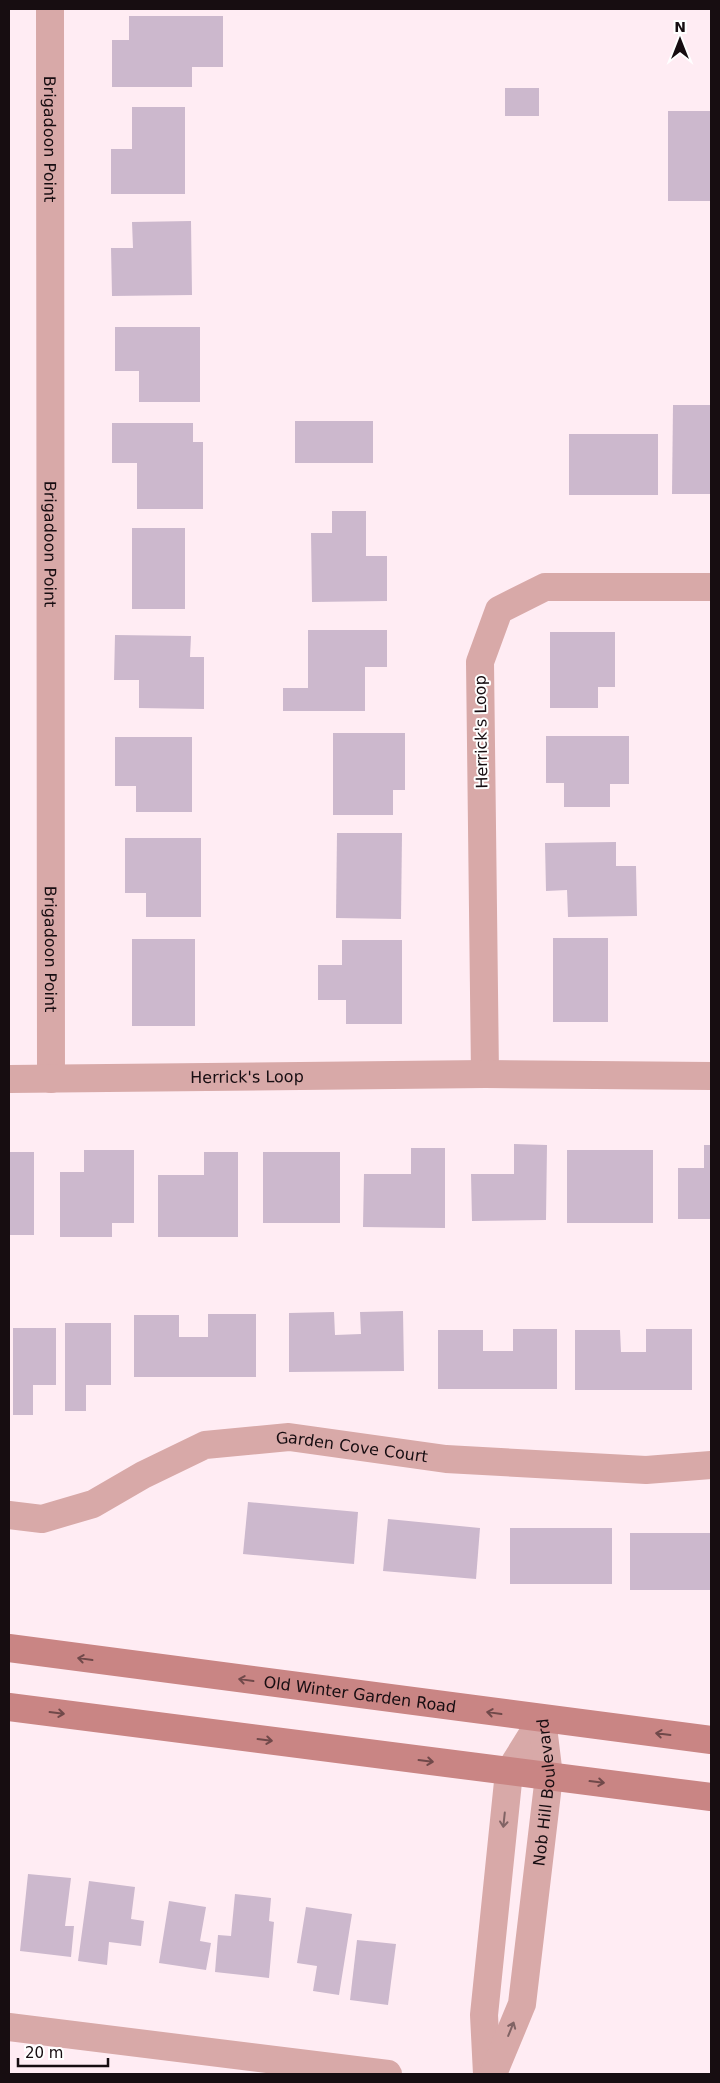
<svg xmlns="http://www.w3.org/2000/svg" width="720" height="2083" viewBox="0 0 720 2083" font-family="'DejaVu Sans',sans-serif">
<rect width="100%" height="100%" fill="#ffecf3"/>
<!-- building -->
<g fill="#ccb8cd">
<polygon points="129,16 223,16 223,67 192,67 192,87 112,87 112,40 129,40"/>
<rect x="505" y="88" width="34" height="28"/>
<polygon points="132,107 185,107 185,194 111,194 111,149 132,149"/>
<rect x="668" y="111" width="43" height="90"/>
<polygon points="191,221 192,295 112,296 111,248 133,248 132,222"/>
<polygon points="115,327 200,327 200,402 139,402 139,371 115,371"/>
<polygon points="673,405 711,405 711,494 672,494"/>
<rect x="295" y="421" width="78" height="42"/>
<polygon points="112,423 193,423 193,442 203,442 203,509 137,509 137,463 112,463"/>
<rect x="569" y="434" width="89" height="61"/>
<polygon points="332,511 366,511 366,556 387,556 387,601 312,602 311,533 332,533"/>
<rect x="132" y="528" width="53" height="81"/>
<polygon points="308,630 387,630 387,667 365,667 365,711 283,711 283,688 308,688"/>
<polygon points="550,632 615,632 615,687 598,687 598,708 550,708"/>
<polygon points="115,635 191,636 190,657 204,657 204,709 139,708 139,680 114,680"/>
<polygon points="333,733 405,733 405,790 393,790 393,815 333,815"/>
<polygon points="546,736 629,736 629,784 610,784 610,807 564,807 564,783 546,783"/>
<polygon points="115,737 192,737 192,812 136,812 136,786 115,786"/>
<polygon points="337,833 402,833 401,919 336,918"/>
<polygon points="125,838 201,838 201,917 146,917 146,893 125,893"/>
<polygon points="616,842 616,866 636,866 637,916 568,917 567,890 546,891 545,843"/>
<rect x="553" y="938" width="55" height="84"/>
<rect x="132" y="939" width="63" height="87"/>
<polygon points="342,940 402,940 402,1024 346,1024 346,1000 318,1000 318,965 342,965"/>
<polygon points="514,1144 547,1145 546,1220 472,1221 471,1174 514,1174"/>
<polygon points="704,1145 711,1145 711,1219 678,1219 678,1168 704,1168"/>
<polygon points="411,1148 445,1148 445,1228 363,1227 364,1174 411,1174"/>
<polygon points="84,1150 134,1150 134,1223 112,1223 112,1237 60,1237 60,1172 84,1172"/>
<rect x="567" y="1150" width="86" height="73"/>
<rect x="9" y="1152" width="25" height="83"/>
<polygon points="204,1152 238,1152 238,1237 158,1237 158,1175 204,1175"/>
<rect x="263" y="1152" width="77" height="71"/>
<polygon points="403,1311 404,1371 289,1372 289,1313 334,1312 335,1335 361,1334 360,1312"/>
<polygon points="208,1314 256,1314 256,1377 134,1377 134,1315 179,1315 179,1337 208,1337"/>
<polygon points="65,1323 111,1323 111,1385 86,1385 86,1411 65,1411"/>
<polygon points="13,1328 56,1328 56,1385 33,1385 33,1415 13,1415"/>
<polygon points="513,1329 557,1329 557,1389 438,1389 438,1330 483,1330 483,1351 513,1351"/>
<polygon points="646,1329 692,1329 692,1390 575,1390 575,1330 620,1330 621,1352 646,1352"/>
<polygon points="248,1502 358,1512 354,1564 243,1554"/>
<polygon points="388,1519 480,1528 476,1579 383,1571"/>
<rect x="510" y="1528" width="102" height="56"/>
<rect x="630" y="1533" width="81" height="57"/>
<polygon points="28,1874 71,1878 65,1926 74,1926 71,1957 20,1951"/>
<polygon points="89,1881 135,1887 131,1919 144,1921 141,1946 109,1942 107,1965 78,1961"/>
<polygon points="235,1894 271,1898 269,1921 274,1922 269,1978 215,1972 218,1935 231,1936"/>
<polygon points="169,1901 206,1907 200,1941 211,1943 206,1970 159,1963"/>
<polygon points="306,1907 352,1914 339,1995 313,1991 317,1966 297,1963"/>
<polygon points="357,1940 396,1944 388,2005 350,2000"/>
</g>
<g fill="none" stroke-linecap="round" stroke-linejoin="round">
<!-- minor -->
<g stroke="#d8a9a8" stroke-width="28">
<path id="s1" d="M50,9L51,1079"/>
<polyline points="485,1074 480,662 499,610 545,587 711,587"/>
<path id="s2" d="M9,1079L485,1074L711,1076"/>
<path id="s3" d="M9,1515L42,1519L93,1504L143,1475L205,1445L289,1437L446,1459L646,1470L711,1465"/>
<polyline points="9,2027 388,2074"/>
<polyline points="487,2074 484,2015 509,1772 542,1719"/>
<path id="s4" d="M493,2074L522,2004L549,1776L542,1719"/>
</g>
<!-- secondary -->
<g stroke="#c98584" stroke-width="28">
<path id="s5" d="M9,1648L711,1740"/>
<polyline points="9,1707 711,1797"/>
</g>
</g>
<!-- one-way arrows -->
<defs><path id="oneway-shaft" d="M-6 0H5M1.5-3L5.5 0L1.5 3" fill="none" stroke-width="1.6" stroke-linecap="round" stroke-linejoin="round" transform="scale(1.25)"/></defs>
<g stroke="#70494a">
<use href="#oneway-shaft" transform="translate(85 1659) rotate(-172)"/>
<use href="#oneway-shaft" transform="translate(246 1680) rotate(-172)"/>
<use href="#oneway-shaft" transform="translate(57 1713) rotate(7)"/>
<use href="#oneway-shaft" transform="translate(494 1713) rotate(-172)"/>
<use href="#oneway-shaft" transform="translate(663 1734) rotate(-173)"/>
<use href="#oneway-shaft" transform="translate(265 1740) rotate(7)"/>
<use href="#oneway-shaft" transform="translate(426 1761) rotate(7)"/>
<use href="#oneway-shaft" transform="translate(597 1782) rotate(7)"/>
</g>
<g stroke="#816364">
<use href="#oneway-shaft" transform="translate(504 1820) rotate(96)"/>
<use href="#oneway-shaft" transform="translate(511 2029) rotate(-68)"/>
</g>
<g text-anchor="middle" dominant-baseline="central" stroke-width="4" stroke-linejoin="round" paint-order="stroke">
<!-- street labels -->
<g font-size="16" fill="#170d11" stroke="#fff">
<text stroke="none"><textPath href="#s1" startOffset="130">Brigadoon Point</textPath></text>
<text stroke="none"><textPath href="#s1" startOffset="535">Brigadoon Point</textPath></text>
<text transform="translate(481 732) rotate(-91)">Herrick's Loop</text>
<text stroke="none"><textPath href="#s1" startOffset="940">Brigadoon Point</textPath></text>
<text stroke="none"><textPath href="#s2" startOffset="238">Herrick's Loop</textPath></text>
<text stroke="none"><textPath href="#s3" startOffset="361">Garden Cove Court</textPath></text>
<text stroke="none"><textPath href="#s5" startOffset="354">Old Winter Garden Road</textPath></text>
<text stroke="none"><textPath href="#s4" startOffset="289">Nob Hill Boulevard</textPath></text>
</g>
</g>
<!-- border -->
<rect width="720" height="2083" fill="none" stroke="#170d11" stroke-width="20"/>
<!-- north arrow -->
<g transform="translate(680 40)" stroke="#ffffff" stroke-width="4" paint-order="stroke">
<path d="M0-4L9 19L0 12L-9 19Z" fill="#170d11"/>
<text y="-8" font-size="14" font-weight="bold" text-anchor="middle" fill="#170d11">N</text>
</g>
<!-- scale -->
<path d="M18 2058v8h90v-8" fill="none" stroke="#170d11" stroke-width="2.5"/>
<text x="25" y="2058" font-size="15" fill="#170d11" stroke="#ffffff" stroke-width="4" paint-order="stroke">20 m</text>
</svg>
